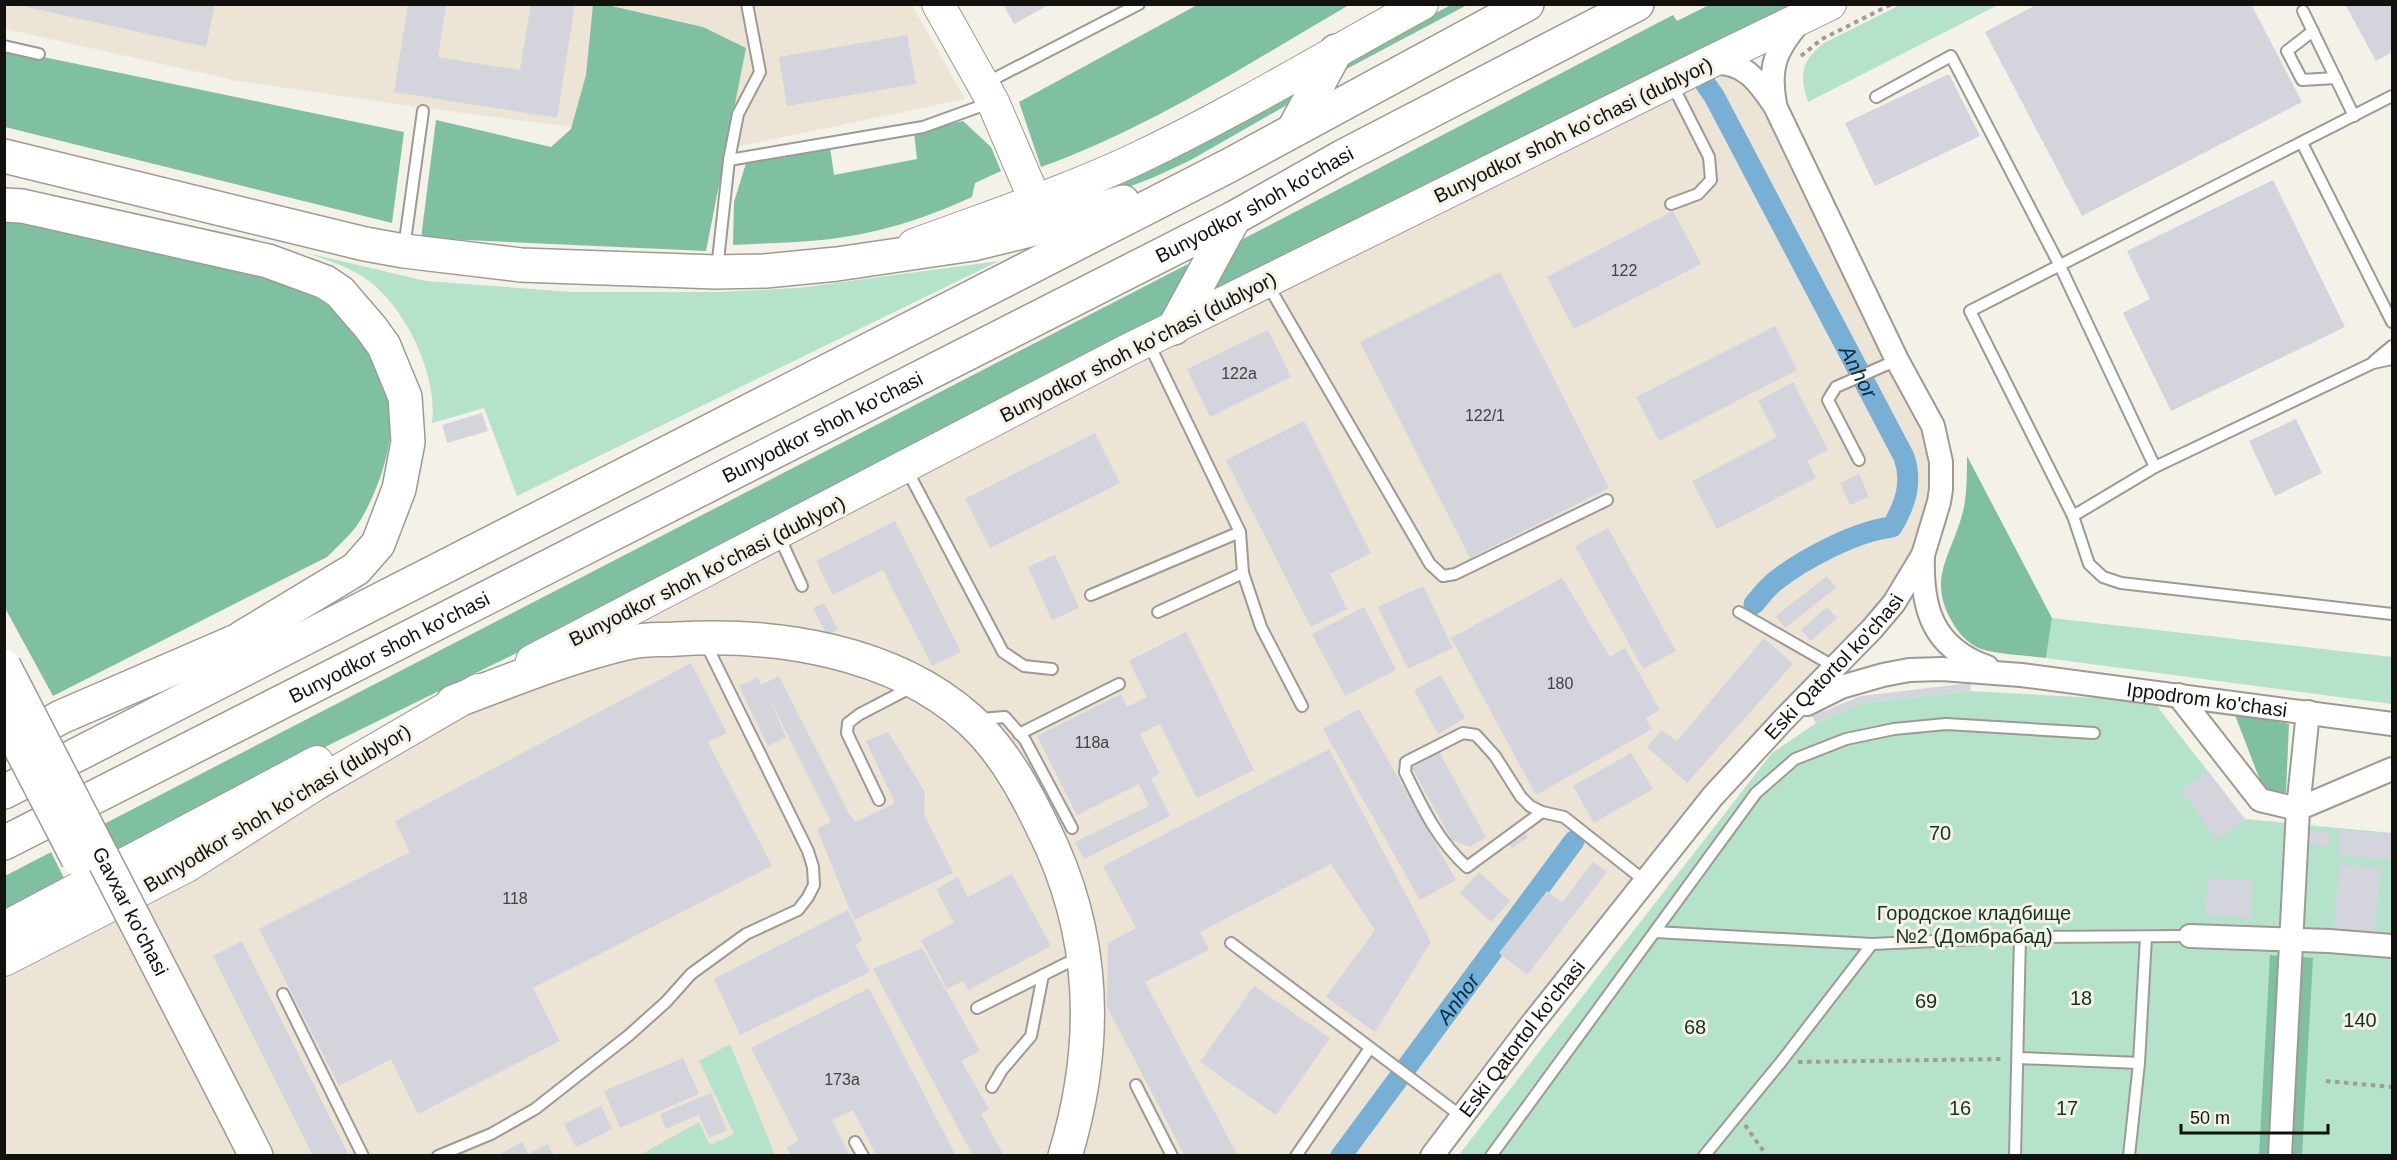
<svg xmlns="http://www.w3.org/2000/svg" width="2397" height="1160" viewBox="0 0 2397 1160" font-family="Arial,sans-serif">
<rect width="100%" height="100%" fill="#f4f1e9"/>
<!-- built -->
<g fill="#ece5d6">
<polygon points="5,4 912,5 965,99 731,148 410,106 238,81 5,29"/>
<polygon points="1706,64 1745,71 1939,448 1923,555 1785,718 1432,1155 5,1156 5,960 316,784"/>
</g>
<!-- green -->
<g fill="#b4e2cb">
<path d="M1902,4L1998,5L1808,102C1799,75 1801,61 1824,43Z"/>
<path d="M307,253L426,281L571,292H717L798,288L999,261L517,496L484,408L432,423C438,376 407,310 369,281C350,267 329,261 307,253Z"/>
<polygon points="2052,618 2392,657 2392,704 2046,658"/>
<polygon points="1970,691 2153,701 2245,819 2392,833 2392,1155 1458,1156 1772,753 1816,723 1862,703"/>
<polygon points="730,1044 775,1155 640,1155 699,1122 710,1145 734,1134 699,1061"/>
</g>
<!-- forest -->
<g fill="#80c0a2">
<polygon points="593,5 607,5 703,27 746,48 706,251 421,238 436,120 551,147 571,129 586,75"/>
<path d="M1197,5H1349C1249,63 1150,128 1041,167L1019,102Z"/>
<polygon points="1451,5 1467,5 1339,73 1347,59"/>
<polygon points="1709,5 1799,5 1220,294 1214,288 1243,239 1673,15 1677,21"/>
<polygon points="5,49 404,132 392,223 5,127"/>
<polygon points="1305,82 1294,101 1189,161 1152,178 1115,192 1037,214"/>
<path d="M963,121L991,147L1001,171L975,183L972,197C924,219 874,235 821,240C792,243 762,243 733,245L734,202L747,160L830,147L834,175L917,159L914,132Z"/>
<path d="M12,217L276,281C294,288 314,295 330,306C351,322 379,357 387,383C401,427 381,490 356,527C348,537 337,547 327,557L53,696L5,608L4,218Z"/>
<path d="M1188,264C1179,299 1173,305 1146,328L617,604L335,742L119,853L104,824Z"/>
<path d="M1967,456L2052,618L2046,658C2025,655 2001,655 1981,649C1970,645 1960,635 1954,625C1924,577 1954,554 1964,507C1967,491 1967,473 1967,456Z"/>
<polygon points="2235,715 2289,724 2286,793 2263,788"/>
<polygon points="51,852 66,882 5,915 5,876"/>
<polygon points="2270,955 2281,956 2270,1155 2259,1156"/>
<polygon points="2302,957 2313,958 2302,1155 2291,1156"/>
</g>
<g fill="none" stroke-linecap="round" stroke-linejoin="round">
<!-- canal -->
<g stroke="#78b0d5" stroke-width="21">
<path id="s1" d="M1702,79L1714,96L1904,457C1913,483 1905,505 1892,527C1856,531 1801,560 1773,583C1766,589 1760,597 1754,604"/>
<path id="s2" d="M1341,1156L1574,841"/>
</g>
</g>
<!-- building -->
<g fill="#d3d4dc">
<polygon points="13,4 215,4 206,47"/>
<polygon points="531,4 575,4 557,118 394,92 408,5 446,5 438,57 520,70"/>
<polygon points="1003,4 1050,4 1014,24"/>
<polygon points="2038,4 2251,4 2302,102 2082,216 1985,32"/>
<polygon points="2345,4 2392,4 2392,52 2376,61"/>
<polygon points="907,35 916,84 787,106 779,57"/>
<polygon points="1949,74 1980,136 1875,186 1845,123"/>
<polygon points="2273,180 2345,327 2171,411 2123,313 2150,299 2127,251"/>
<polygon points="1673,211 1701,264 1574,329 1547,277"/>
<polygon points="1500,272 1609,488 1470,558 1360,342"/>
<polygon points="1775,326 1797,370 1659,441 1636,397"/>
<polygon points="1268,330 1291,377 1210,417 1187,369"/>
<polygon points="1793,382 1828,450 1807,461 1816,478 1717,529 1692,481 1777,437 1758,401"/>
<polygon points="482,413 488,431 447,443 442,425"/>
<polygon points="2296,419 2322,473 2275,496 2249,441"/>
<polygon points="1304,421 1371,553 1330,574 1347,609 1311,627 1226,460"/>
<polygon points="1095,433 1120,483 990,548 965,499"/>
<polygon points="1859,474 1869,497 1850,505 1840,483"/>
<polygon points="895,521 961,652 932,666 883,570 833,595 816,561"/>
<polygon points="1608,528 1676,651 1643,669 1575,546"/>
<polygon points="1055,555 1079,608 1052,620 1028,567"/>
<polygon points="1827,576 1836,588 1785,628 1776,616"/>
<polygon points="1562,578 1610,657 1625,648 1660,710 1646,718 1652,729 1536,795 1451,638"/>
<polygon points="1423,586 1453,648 1408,669 1378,607"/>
<polygon points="824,603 838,629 827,635 813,608"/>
<polygon points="1364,607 1396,670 1345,696 1312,634"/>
<polygon points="1827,607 1837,618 1811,641 1801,630"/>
<polygon points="1186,632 1254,770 1197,798 1160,724 1140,734 1160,774 1151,778 1170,816 1084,859 1075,842 1149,806 1139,784 1077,815 1037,736 1121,694 1127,707 1147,697 1129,661"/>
<polygon points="1764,638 1793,664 1687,783 1647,747 1661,730 1677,741"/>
<polygon points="691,663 727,733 708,742 772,866 533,988 560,1041 418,1114 391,1059 339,1086 259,929 410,852 395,821"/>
<polygon points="1441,675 1465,718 1438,734 1414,690"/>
<polygon points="779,676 849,814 856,822 895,803 866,741 888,732 925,792 924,815 953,873 854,920 817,829 831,822 767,694 786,737 768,746 739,686 758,677 761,685"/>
<polygon points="1971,683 1970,691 1862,703 1816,723 1812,716 1861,696"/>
<polygon points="1359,709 1456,880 1420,900 1323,729"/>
<polygon points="1329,749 1431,942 1375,1032 1326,997 1375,930 1331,864 1200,932 1209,950 1145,982 1238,1156 1185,1156 1107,1007 1108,943 1136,928 1103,866"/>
<polygon points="1439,752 1486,837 1470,847 1452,840 1412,768"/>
<polygon points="1631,753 1653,789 1594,823 1573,786"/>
<polygon points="2208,771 2245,820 2217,840 2181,791"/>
<polygon points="1523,830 1528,837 1512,848 1507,841"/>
<polygon points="2309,830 2330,832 2328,847 2307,844"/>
<polygon points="2340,830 2392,834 2392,860 2338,856"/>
<polygon points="1593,862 1607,872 1527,975 1499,953 1547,891 1562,902"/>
<polygon points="2339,864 2381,868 2375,933 2334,930"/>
<polygon points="1479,872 1510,901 1491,922 1460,893"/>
<polygon points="1012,874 1051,946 968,990 963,981 947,989 921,940 954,923 936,889 958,877 968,897"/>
<polygon points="2208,878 2253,880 2251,918 2205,915"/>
<polygon points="848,910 862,940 855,945 870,972 740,1035 714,979"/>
<polygon points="242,941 349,1156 313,1156 213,956"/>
<polygon points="922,948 980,1051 961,1061 989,1109 981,1114 1004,1156 973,1156 873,969"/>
<polygon points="1254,986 1330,1038 1276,1115 1200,1062"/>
<polygon points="869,988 956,1156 877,1156 853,1110 832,1120 850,1156 791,1156 787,1147 799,1141 751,1048"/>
<polygon points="683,1058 699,1094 620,1128 604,1091"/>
<polygon points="711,1093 727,1130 709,1138 699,1115 666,1129 660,1114"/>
<polygon points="601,1106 612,1129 576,1147 564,1124"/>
<polygon points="522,1142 528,1154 548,1144 554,1156 497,1156"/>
</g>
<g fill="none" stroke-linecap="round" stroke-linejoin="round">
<!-- lane casing -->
<g stroke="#9e9a93" stroke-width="14">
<g id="lane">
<polyline points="2303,11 2354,116"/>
<polyline points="2313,31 2287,51 2302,80 2336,78"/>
<polyline points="4,46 39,54"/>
<polyline points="986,83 1139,4"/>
<polyline points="1876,97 1951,56 2060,266 2155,467"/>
<polyline points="2302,143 2392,322"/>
<polyline points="729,160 923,127 992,102"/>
<polyline points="1671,204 1698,194 1711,180 1709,157 1672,84"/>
<polyline points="404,248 423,111"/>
<polyline points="717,269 729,160 738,114 760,72 747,4"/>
<polyline points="1268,285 1430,564 1443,576 1455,574 1607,500"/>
<polyline points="1148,342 1240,532 1243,573 1261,627 1302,706"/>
<polyline points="2392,359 2373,363 2155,467 2073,516 2089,564 2103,577 2121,583 2392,614"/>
<polyline points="2374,361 2392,346"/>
<polyline points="1859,460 1828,400 1836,387 1897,360"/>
<polyline points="906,468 1003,652 1024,666 1052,669"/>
<polyline points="2073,516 1970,311 2392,96"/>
<polyline points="778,534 802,586"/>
<polyline points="1091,595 1240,532"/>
<polyline points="1158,612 1243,573"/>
<polyline points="1739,612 1835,667"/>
<polyline points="980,719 1005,717 1025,740 1072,828"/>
<polyline points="1019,734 1119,684"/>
<polyline points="879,800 847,733 848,723 860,714 912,687"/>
<path d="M1542,812L1467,867C1438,841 1422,807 1405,772L1406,762L1463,733L1476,735L1495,756L1521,797L1530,806L1542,812L1564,817L1645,881"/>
<polyline points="1655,932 1872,944 2020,937 2190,936"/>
<polyline points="1231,943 1461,1116"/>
<polyline points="283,994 363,1156"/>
<polyline points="977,1008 1079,957"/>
<polyline points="2019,1058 2139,1063"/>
<polyline points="1136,1085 1172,1156"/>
<polyline points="992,1087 1002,1070 1031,1036 1043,975"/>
<polyline points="855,1142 863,1156"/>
<polyline points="438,1156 491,1134 535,1109 628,1036 666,1002 691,974 746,934 798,910 808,897 814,885 813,867 808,851 705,642"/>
<polyline points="1296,1156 1370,1048"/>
<polyline points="1491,1156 1756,793 1795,759 1846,739 1894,729 1946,724 2094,733"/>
<polyline points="1704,1156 1781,1062 1872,944"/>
<polyline points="2015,1156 2020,937"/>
<polyline points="2129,1156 2139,1063 2146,937"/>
</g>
</g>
<!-- street casing -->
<g stroke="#9e9a93" stroke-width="26">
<g id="street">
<path d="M1775,104C1768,66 1776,49 1801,20"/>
<path d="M1923,555C1921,609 1933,648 1987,667"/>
<polyline points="2178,695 2260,800 2298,809 2392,769"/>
<path id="s3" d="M1807,704L1841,687L1883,675L1909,670L1942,669L2021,675L2392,724"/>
<polyline points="2190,936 2329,941 2392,946"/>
<path id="s4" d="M1432,1156L1531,1025L1713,796L1785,718L1872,629L1894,603L1923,555L1939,502L1941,489V462L1933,426L1897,360L1775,106C1757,79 1743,60 1709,63"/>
<polyline points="2280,1156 2298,809 2308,712"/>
</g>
</g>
<!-- secondary casing -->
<g stroke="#9e9a93" stroke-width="34">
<g id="secondary">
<polyline points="938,4 993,102 1035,200"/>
<path d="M914,245C989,217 1066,192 1138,158C1235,112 1328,55 1422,4"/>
<polyline points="532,661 1124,352 1706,64 1830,4"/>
<polyline points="4,928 317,762"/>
<polyline points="4,960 187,866 316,784 478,690"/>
</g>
</g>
<!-- primary casing -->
<g stroke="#9e9a93" stroke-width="36">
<g id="primary">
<polyline points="1294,129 1336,51"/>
<polyline points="4,156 365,244 404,251 521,265 716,272 765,271 837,264 973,244 1050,225 1123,202"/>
<polyline points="4,205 22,206 268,261 325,282 340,292 371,328 384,346 405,397 408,442 399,489 378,544 356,569 243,637"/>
<polyline points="1174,328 1234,218"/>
<path d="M453,702C512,680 569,656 631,642C646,639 662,640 677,639C776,633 893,651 969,719C1007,753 1031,802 1052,847C1097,948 1097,1051 1065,1156"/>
<polyline points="12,744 61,717 262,630"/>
<polyline points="4,792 1230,165 1527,4"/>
<path id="s5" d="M4,843L1234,218L1342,157L1637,4"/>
<polyline points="242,1128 256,1156"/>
</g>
</g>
<!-- path -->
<g stroke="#a09d97" stroke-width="4" stroke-dasharray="4.5 4.5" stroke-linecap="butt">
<polyline points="1801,56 1822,39 1892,4"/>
<polyline points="1798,1062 2004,1059"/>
<polyline points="2326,1081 2392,1087"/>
<polyline points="1745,1125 1767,1156"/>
</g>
<!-- lane -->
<use href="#lane" stroke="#fff" stroke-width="10"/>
<!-- street -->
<use href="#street" stroke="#fff" stroke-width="22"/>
<!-- secondary -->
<use href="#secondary" stroke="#fff" stroke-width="32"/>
<!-- primary -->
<use href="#primary" stroke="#fff" stroke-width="33"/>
<!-- primary-bridge casing -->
<g stroke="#9e9a93" stroke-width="36" stroke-linecap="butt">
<g id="primary-bridge">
<path id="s6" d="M4,666L242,1128"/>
<polyline points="4,716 78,859"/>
</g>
</g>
<!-- primary-bridge -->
<use href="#primary-bridge" stroke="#fff" stroke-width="33"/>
</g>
<g text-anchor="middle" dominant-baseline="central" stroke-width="6" stroke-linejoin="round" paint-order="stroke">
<!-- number labels -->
<g font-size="16" fill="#424242">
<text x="1624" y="270">122</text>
<text x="1239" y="373">122a</text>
<text x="1485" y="415">122/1</text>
<text x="1560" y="683">180</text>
<text x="1092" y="742">118a</text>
<text x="515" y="898">118</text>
<text x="842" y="1079">173a</text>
</g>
<!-- street labels -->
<g font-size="20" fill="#12110e" stroke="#f4f1e9">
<text transform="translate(1573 130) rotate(-26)">Bunyodkor shoh koʻchasi (dublyor)</text>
<text stroke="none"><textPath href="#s5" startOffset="1404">Bunyodkor shoh ko'chasi</textPath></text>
<text transform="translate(1138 347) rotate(-27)">Bunyodkor shoh koʻchasi (dublyor)</text>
<text stroke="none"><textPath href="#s5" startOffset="918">Bunyodkor shoh ko'chasi</textPath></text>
<text transform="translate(707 571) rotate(-27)">Bunyodkor shoh koʻchasi (dublyor)</text>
<text stroke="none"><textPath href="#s5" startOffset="432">Bunyodkor shoh ko'chasi</textPath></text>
<text stroke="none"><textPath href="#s4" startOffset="634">Eski Qatortol ko'chasi</textPath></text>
<text stroke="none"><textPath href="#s3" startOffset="408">Ippodrom ko'chasi</textPath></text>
<text transform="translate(277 808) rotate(-31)">Bunyodkor shoh koʻchasi (dublyor)</text>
<text stroke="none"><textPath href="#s6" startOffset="276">Gavxar ko'chasi</textPath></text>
<text stroke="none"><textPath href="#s4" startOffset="148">Eski Qatortol ko'chasi</textPath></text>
</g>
<!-- park labels -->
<g font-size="20" fill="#143225" stroke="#f4f1e9">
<text x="1940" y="833">70</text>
<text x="1974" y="913">Городское кладбище<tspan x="1974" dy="23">№2 (Домбрабад)</tspan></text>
<text x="2081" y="998">18</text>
<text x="1926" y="1001">69</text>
<text x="2360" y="1020">140</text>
<text x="1695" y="1027">68</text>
<text x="1960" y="1108">16</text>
<text x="2067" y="1108">17</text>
</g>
<!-- water labels -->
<g font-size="21" font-style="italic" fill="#002f48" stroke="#f4f1e9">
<text stroke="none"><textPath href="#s1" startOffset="332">Anhor</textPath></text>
<text stroke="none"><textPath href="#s2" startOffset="196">Anhor</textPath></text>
</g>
</g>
<!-- border -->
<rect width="2397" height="1160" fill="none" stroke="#12110e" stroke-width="12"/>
<!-- scale -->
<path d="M2181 1124v9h147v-9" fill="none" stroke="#12110e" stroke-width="3"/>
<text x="2190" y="1124" font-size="18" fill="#12110e" stroke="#f4f1e9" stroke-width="4.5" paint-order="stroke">50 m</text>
</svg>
